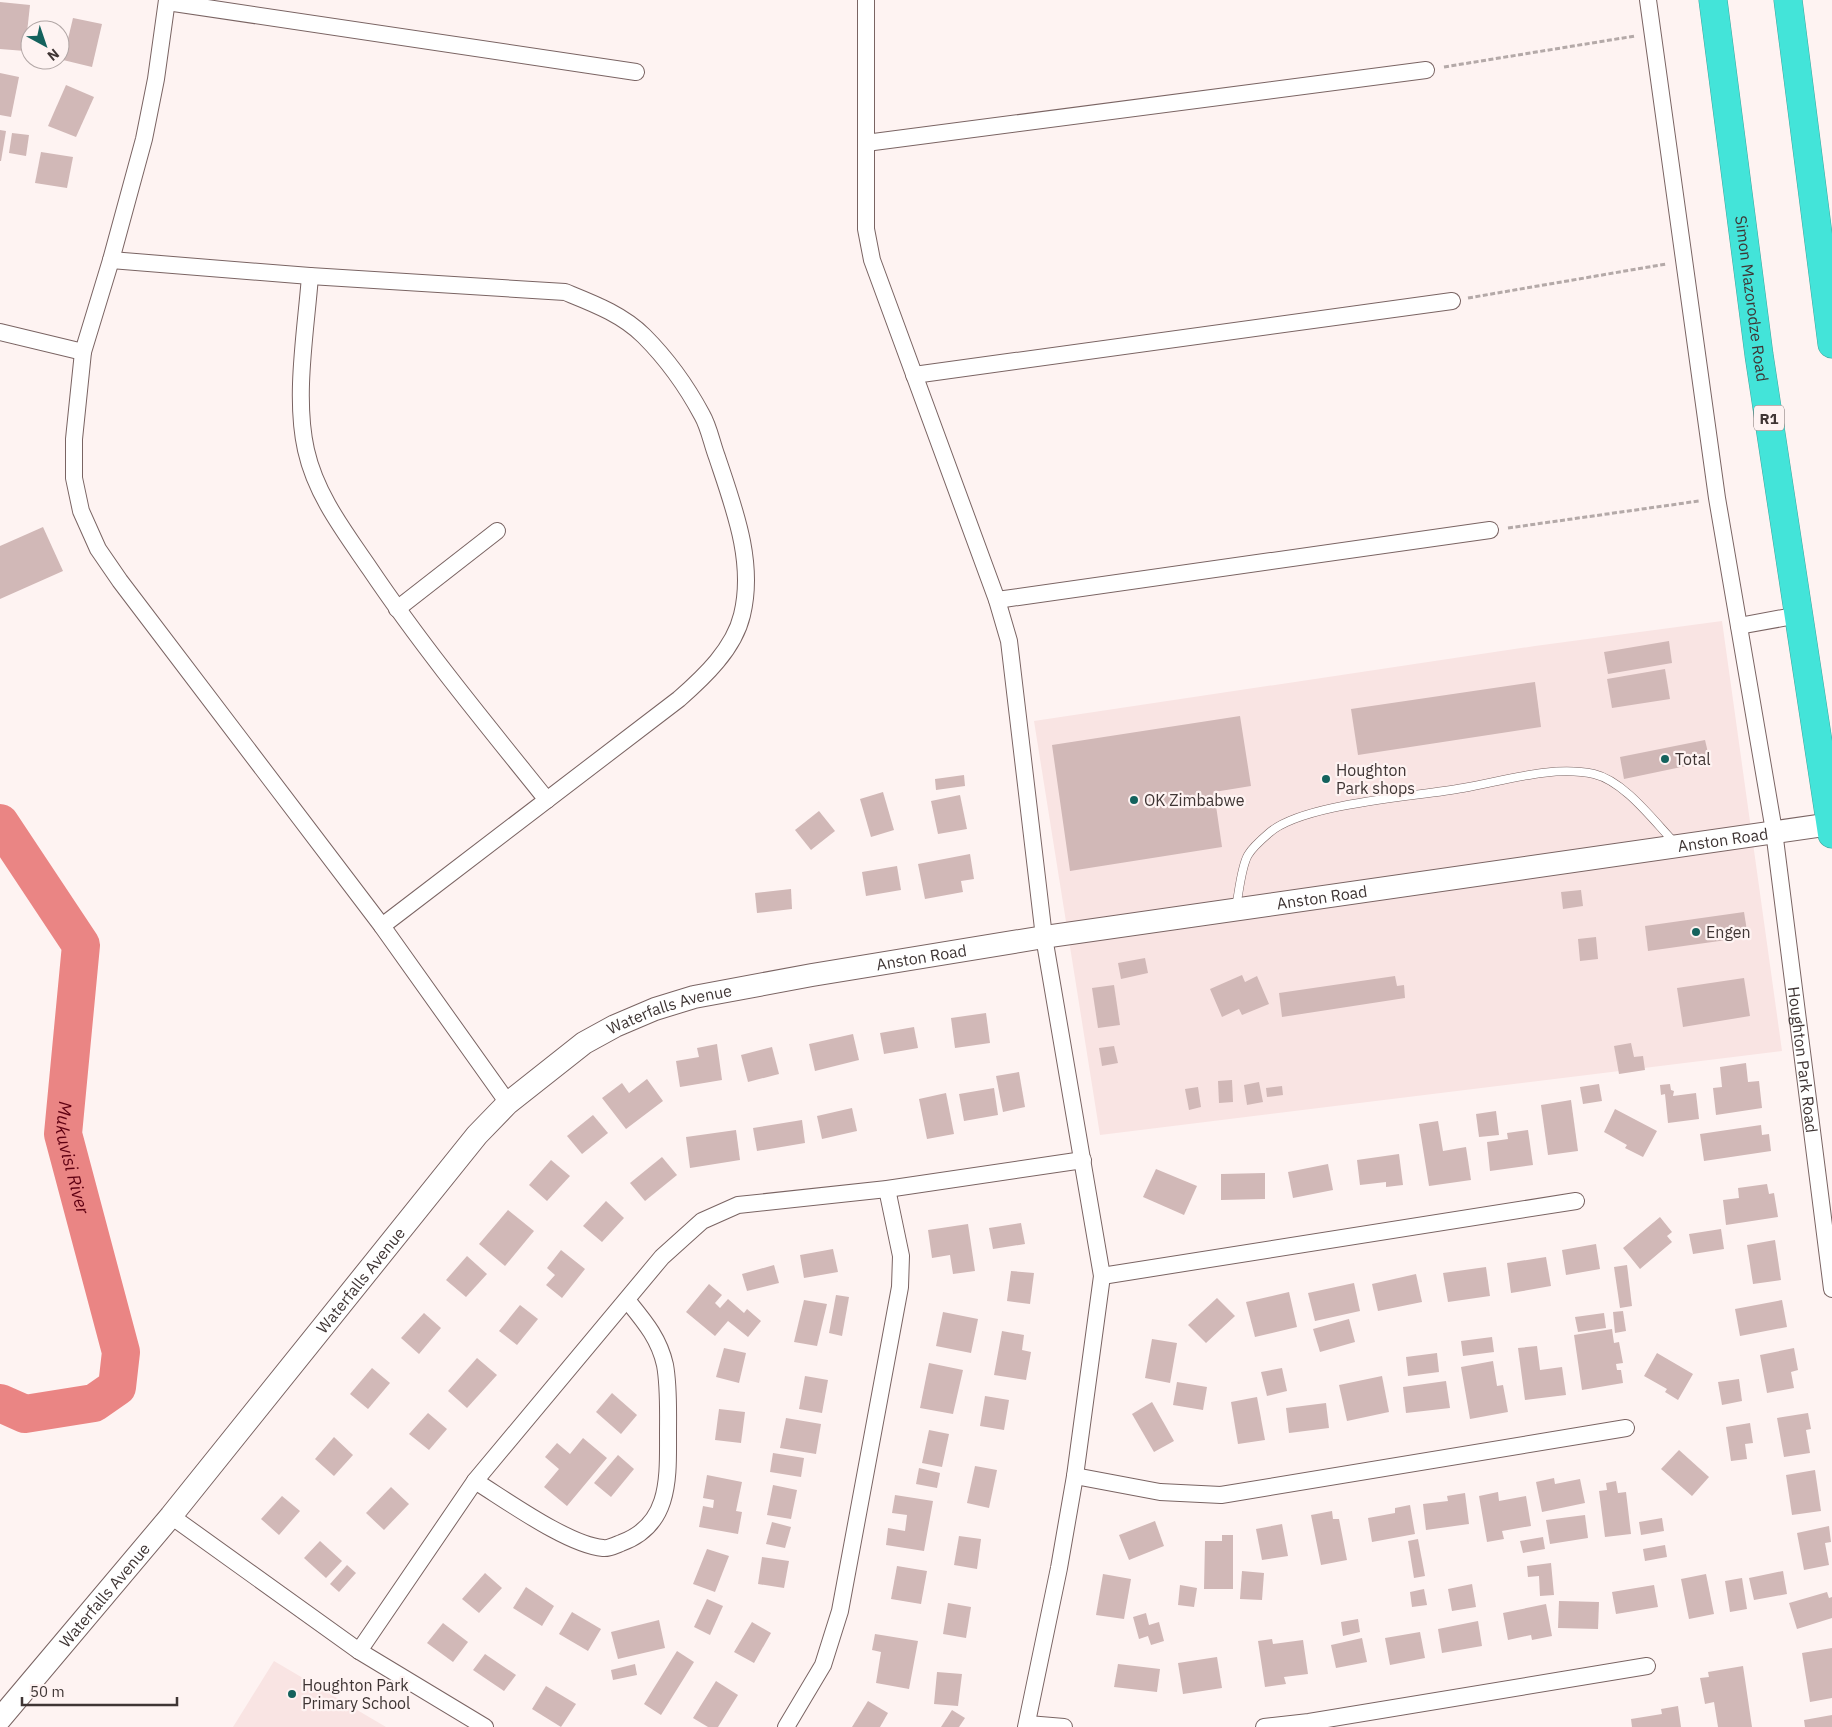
<svg xmlns="http://www.w3.org/2000/svg" width="1832" height="1727" viewBox="0 0 1832 1727" font-family="'IBM Plex Sans',sans-serif">
<rect width="100%" height="100%" fill="#fef3f2"/>
<!-- built -->
<g fill="#f9e4e3">
<polygon points="1722,621 1782,1051 1100,1135 1034,721 1535,646"/>
<polygon points="274,1661 386,1727 233,1727"/>
</g>
<g fill="none" stroke-linecap="round" stroke-linejoin="round">
<!-- river -->
<path stroke="#ea8584" stroke-width="38" id="s1" d="M0,823L81,945L63,1134L121,1352L117,1387L94,1403L25,1414L0,1403"/>
</g>
<!-- building -->
<g fill="#d1b8b7">
<polygon points="0,2 30,5 25,51 0,49"/>
<polygon points="73,18 102,24 92,67 63,60"/>
<polygon points="0,73 19,77 11,117 0,115"/>
<polygon points="66,85 94,97 76,137 48,126"/>
<polygon points="0,130 6,131 1,161 0,161"/>
<polygon points="12,133 29,135 26,156 9,153"/>
<polygon points="41,152 73,157 67,188 35,183"/>
<polygon points="43,527 63,571 0,599 0,546"/>
<polygon points="1669,641 1672,663 1608,674 1604,652"/>
<polygon points="1665,669 1670,699 1612,708 1607,679"/>
<polygon points="1535,682 1541,727 1358,755 1351,709"/>
<polygon points="1240,716 1251,786 1214,792 1222,847 1070,871 1052,745"/>
<polygon points="1705,740 1710,761 1624,779 1620,757"/>
<polygon points="964,775 965,786 936,790 935,779"/>
<polygon points="883,792 894,830 871,837 860,799"/>
<polygon points="960,795 967,829 938,834 931,801"/>
<polygon points="819,811 835,831 811,850 795,830"/>
<polygon points="970,854 974,879 961,881 963,892 925,899 918,864"/>
<polygon points="897,866 901,890 866,896 862,872"/>
<polygon points="791,889 792,909 757,913 755,893"/>
<polygon points="1581,890 1583,906 1563,909 1561,892"/>
<polygon points="1744,912 1748,937 1648,951 1645,926"/>
<polygon points="1596,937 1598,959 1580,961 1578,939"/>
<polygon points="1145,958 1148,973 1121,979 1118,963"/>
<polygon points="1242,975 1245,982 1257,976 1269,1004 1242,1015 1239,1009 1222,1017 1210,989"/>
<polygon points="1395,976 1397,986 1404,985 1405,998 1282,1017 1279,993"/>
<polygon points="1744,978 1750,1016 1683,1027 1677,988"/>
<polygon points="1114,985 1120,1025 1098,1028 1092,988"/>
<polygon points="986,1013 990,1043 955,1048 951,1018"/>
<polygon points="914,1027 918,1048 884,1054 880,1033"/>
<polygon points="853,1034 859,1060 815,1071 809,1044"/>
<polygon points="1631,1043 1634,1057 1643,1056 1645,1070 1619,1074 1614,1046"/>
<polygon points="717,1044 722,1080 680,1087 676,1061 699,1057 697,1048"/>
<polygon points="1114,1046 1118,1063 1102,1066 1099,1048"/>
<polygon points="772,1047 779,1074 748,1082 741,1055"/>
<polygon points="1746,1063 1748,1082 1759,1081 1762,1108 1716,1115 1713,1088 1722,1087 1720,1067"/>
<polygon points="1019,1072 1025,1107 1003,1112 996,1076"/>
<polygon points="647,1079 663,1101 626,1129 602,1098 622,1083 629,1093"/>
<polygon points="1232,1080 1233,1102 1219,1103 1218,1081"/>
<polygon points="1259,1082 1263,1102 1247,1105 1244,1085"/>
<polygon points="1599,1084 1602,1101 1583,1104 1580,1087"/>
<polygon points="1670,1084 1671,1090 1674,1091 1673,1096 1696,1093 1699,1119 1668,1123 1665,1094 1661,1095 1660,1085"/>
<polygon points="1282,1086 1283,1095 1267,1097 1266,1088"/>
<polygon points="1198,1087 1201,1107 1189,1110 1185,1089"/>
<polygon points="994,1088 998,1115 964,1121 959,1094"/>
<polygon points="946,1093 954,1134 927,1139 919,1099"/>
<polygon points="1571,1100 1578,1151 1548,1155 1541,1105"/>
<polygon points="852,1108 857,1131 822,1139 817,1116"/>
<polygon points="1615,1109 1657,1131 1643,1157 1625,1148 1627,1145 1604,1132"/>
<polygon points="1496,1111 1499,1135 1479,1137 1476,1114"/>
<polygon points="593,1115 608,1133 582,1154 567,1136"/>
<polygon points="802,1120 805,1143 757,1151 753,1128"/>
<polygon points="1438,1121 1443,1151 1466,1147 1471,1180 1429,1186 1419,1124"/>
<polygon points="1761,1125 1762,1135 1769,1134 1771,1151 1704,1161 1700,1134"/>
<polygon points="736,1130 740,1160 690,1168 686,1137"/>
<polygon points="1528,1130 1533,1165 1490,1171 1487,1142 1508,1139 1507,1133"/>
<polygon points="1399,1154 1403,1185 1386,1187 1386,1182 1360,1185 1357,1160"/>
<polygon points="662,1157 677,1175 645,1201 630,1183"/>
<polygon points="551,1160 570,1176 547,1201 529,1185"/>
<polygon points="1328,1164 1333,1190 1293,1198 1288,1172"/>
<polygon points="1156,1169 1197,1186 1184,1215 1143,1197"/>
<polygon points="1265,1173 1265,1199 1221,1200 1221,1174"/>
<polygon points="1767,1184 1769,1194 1774,1193 1778,1217 1726,1225 1723,1200 1739,1198 1738,1188"/>
<polygon points="606,1201 624,1218 602,1242 583,1226"/>
<polygon points="508,1210 534,1231 505,1266 479,1244"/>
<polygon points="1660,1217 1672,1232 1667,1236 1672,1242 1640,1269 1623,1248"/>
<polygon points="1021,1223 1025,1244 993,1249 989,1228"/>
<polygon points="968,1224 975,1271 953,1274 950,1255 932,1258 928,1230"/>
<polygon points="1721,1229 1724,1249 1693,1254 1689,1234"/>
<polygon points="1775,1240 1781,1280 1753,1284 1747,1245"/>
<polygon points="1596,1244 1600,1269 1566,1275 1562,1250"/>
<polygon points="833,1249 838,1272 804,1278 800,1255"/>
<polygon points="561,1250 585,1269 562,1298 546,1285 555,1275 547,1268"/>
<polygon points="467,1256 487,1274 466,1297 446,1280"/>
<polygon points="1546,1257 1551,1286 1511,1293 1507,1263"/>
<polygon points="774,1265 779,1283 747,1291 742,1274"/>
<polygon points="1627,1265 1632,1306 1620,1308 1614,1267"/>
<polygon points="1486,1267 1490,1296 1448,1302 1443,1273"/>
<polygon points="1011,1271 1034,1273 1030,1304 1007,1301"/>
<polygon points="1416,1274 1422,1302 1378,1311 1372,1284"/>
<polygon points="1354,1283 1360,1311 1315,1321 1308,1293"/>
<polygon points="709,1284 722,1295 715,1303 720,1308 728,1299 744,1313 747,1309 761,1321 748,1337 728,1321 715,1336 686,1312"/>
<polygon points="1289,1292 1297,1327 1255,1337 1246,1302"/>
<polygon points="836,1295 849,1297 842,1336 829,1333"/>
<polygon points="1217,1298 1235,1316 1206,1343 1188,1325"/>
<polygon points="804,1300 827,1304 817,1346 794,1342"/>
<polygon points="1782,1300 1787,1327 1740,1336 1735,1309"/>
<polygon points="520,1305 538,1319 517,1345 499,1331"/>
<polygon points="1623,1311 1626,1331 1615,1333 1613,1312"/>
<polygon points="943,1312 978,1319 971,1353 936,1346"/>
<polygon points="424,1313 441,1328 419,1354 401,1338"/>
<polygon points="1604,1313 1606,1328 1578,1332 1575,1317"/>
<polygon points="1349,1319 1355,1342 1320,1352 1313,1329"/>
<polygon points="1612,1329 1614,1343 1619,1342 1623,1363 1616,1364 1617,1370 1621,1370 1623,1383 1582,1390 1574,1335"/>
<polygon points="1002,1331 1024,1335 1022,1350 1031,1352 1026,1380 994,1375"/>
<polygon points="1492,1337 1494,1352 1463,1356 1461,1341"/>
<polygon points="1152,1339 1177,1343 1170,1383 1145,1378"/>
<polygon points="1537,1346 1540,1370 1562,1367 1566,1395 1525,1400 1518,1348"/>
<polygon points="724,1348 746,1353 739,1383 716,1377"/>
<polygon points="1794,1348 1798,1370 1791,1372 1794,1388 1767,1393 1760,1355"/>
<polygon points="1437,1353 1439,1372 1408,1376 1406,1357"/>
<polygon points="1657,1353 1693,1374 1678,1400 1665,1392 1667,1389 1644,1376"/>
<polygon points="477,1358 497,1375 467,1408 448,1391"/>
<polygon points="1493,1361 1497,1386 1503,1385 1508,1412 1470,1419 1461,1367"/>
<polygon points="929,1363 963,1370 953,1414 920,1408"/>
<polygon points="372,1368 390,1383 368,1409 350,1394"/>
<polygon points="1282,1368 1287,1391 1267,1396 1261,1372"/>
<polygon points="805,1376 828,1380 822,1413 799,1409"/>
<polygon points="1382,1376 1389,1412 1347,1421 1339,1385"/>
<polygon points="1739,1379 1742,1401 1722,1405 1718,1382"/>
<polygon points="1446,1381 1450,1408 1406,1413 1403,1387"/>
<polygon points="1177,1382 1207,1387 1203,1410 1173,1405"/>
<polygon points="612,1393 637,1415 621,1434 596,1412"/>
<polygon points="985,1396 1009,1400 1004,1430 980,1426"/>
<polygon points="1257,1397 1265,1440 1238,1444 1231,1402"/>
<polygon points="1152,1402 1174,1441 1154,1452 1132,1414"/>
<polygon points="1326,1403 1329,1428 1289,1433 1286,1408"/>
<polygon points="719,1409 745,1412 741,1443 715,1440"/>
<polygon points="428,1413 447,1429 429,1450 409,1434"/>
<polygon points="1808,1413 1811,1429 1806,1430 1810,1453 1784,1457 1777,1418"/>
<polygon points="786,1418 821,1424 816,1454 780,1448"/>
<polygon points="1750,1423 1753,1443 1745,1444 1747,1459 1731,1461 1726,1427"/>
<polygon points="929,1430 949,1434 942,1467 922,1463"/>
<polygon points="334,1437 353,1455 334,1476 315,1459"/>
<polygon points="583,1438 607,1458 567,1506 544,1487 559,1469 545,1457 557,1443 570,1454"/>
<polygon points="1679,1450 1709,1477 1692,1496 1661,1469"/>
<polygon points="773,1453 804,1458 801,1477 770,1472"/>
<polygon points="618,1455 634,1469 611,1497 594,1483"/>
<polygon points="975,1466 997,1470 989,1508 967,1503"/>
<polygon points="919,1468 940,1473 937,1488 916,1484"/>
<polygon points="1815,1470 1821,1511 1792,1515 1786,1475"/>
<polygon points="707,1475 742,1482 736,1511 742,1512 738,1534 699,1527 703,1506 713,1508 714,1500 703,1498"/>
<polygon points="1554,1478 1555,1484 1580,1479 1585,1503 1542,1512 1536,1482"/>
<polygon points="1616,1481 1618,1493 1626,1492 1631,1534 1605,1537 1599,1491 1607,1490 1606,1483"/>
<polygon points="773,1485 797,1490 791,1519 767,1515"/>
<polygon points="391,1487 409,1504 384,1530 366,1513"/>
<polygon points="1498,1492 1499,1501 1526,1496 1531,1526 1502,1531 1504,1539 1487,1542 1479,1496"/>
<polygon points="1465,1493 1469,1524 1426,1530 1423,1504 1448,1501 1447,1496"/>
<polygon points="895,1495 933,1501 924,1551 886,1545 888,1528 905,1531 907,1515 892,1513"/>
<polygon points="282,1496 300,1511 279,1535 261,1519"/>
<polygon points="1410,1505 1415,1534 1372,1542 1368,1518 1395,1513 1395,1508"/>
<polygon points="1332,1511 1333,1519 1339,1519 1347,1560 1321,1565 1311,1515"/>
<polygon points="1585,1515 1588,1538 1550,1544 1546,1520"/>
<polygon points="1662,1518 1664,1531 1641,1535 1639,1522"/>
<polygon points="1155,1521 1164,1546 1129,1560 1119,1535"/>
<polygon points="772,1522 791,1527 785,1548 766,1544"/>
<polygon points="1282,1524 1288,1556 1262,1560 1256,1529"/>
<polygon points="1829,1526 1831,1542 1825,1543 1829,1565 1804,1570 1797,1533"/>
<polygon points="1222,1535 1233,1535 1233,1589 1204,1589 1205,1541 1222,1541"/>
<polygon points="959,1536 981,1539 977,1569 954,1565"/>
<polygon points="1543,1537 1545,1549 1523,1553 1520,1541"/>
<polygon points="1418,1539 1425,1576 1414,1578 1408,1541"/>
<polygon points="320,1541 342,1561 326,1578 304,1558"/>
<polygon points="1665,1545 1667,1557 1645,1561 1643,1549"/>
<polygon points="707,1549 729,1556 715,1592 693,1584"/>
<polygon points="762,1557 789,1561 784,1588 758,1584"/>
<polygon points="1551,1563 1554,1595 1540,1596 1539,1576 1528,1577 1527,1566"/>
<polygon points="347,1565 356,1573 339,1592 330,1584"/>
<polygon points="897,1566 927,1571 921,1604 891,1599"/>
<polygon points="1242,1571 1264,1573 1262,1600 1240,1599"/>
<polygon points="1783,1571 1787,1594 1754,1600 1749,1578"/>
<polygon points="485,1573 502,1588 479,1613 462,1599"/>
<polygon points="1103,1574 1131,1579 1124,1619 1096,1615"/>
<polygon points="1706,1574 1714,1614 1689,1619 1681,1579"/>
<polygon points="1742,1578 1747,1609 1730,1612 1725,1581"/>
<polygon points="1472,1584 1476,1607 1452,1611 1448,1589"/>
<polygon points="1180,1585 1197,1588 1194,1607 1178,1605"/>
<polygon points="1654,1585 1658,1607 1616,1614 1612,1592"/>
<polygon points="526,1587 554,1606 542,1626 513,1608"/>
<polygon points="1424,1589 1427,1605 1412,1607 1410,1592"/>
<polygon points="1827,1592 1829,1598 1832,1597 1832,1618 1797,1629 1789,1603"/>
<polygon points="707,1599 723,1606 710,1635 694,1627"/>
<polygon points="1559,1601 1599,1602 1598,1629 1558,1628"/>
<polygon points="948,1603 971,1607 966,1638 943,1634"/>
<polygon points="1546,1604 1552,1636 1532,1640 1531,1635 1508,1640 1503,1613"/>
<polygon points="572,1612 601,1629 588,1651 559,1634"/>
<polygon points="1146,1613 1149,1625 1159,1622 1164,1641 1151,1645 1148,1636 1139,1639 1133,1617"/>
<polygon points="1358,1619 1360,1632 1343,1636 1341,1622"/>
<polygon points="659,1620 665,1648 618,1659 611,1632"/>
<polygon points="1478,1621 1482,1646 1442,1653 1438,1629"/>
<polygon points="752,1622 771,1633 754,1663 734,1652"/>
<polygon points="443,1623 468,1642 453,1662 427,1643"/>
<polygon points="1420,1632 1425,1658 1390,1665 1385,1638"/>
<polygon points="875,1634 918,1641 909,1689 876,1683 881,1652 872,1650"/>
<polygon points="1362,1638 1367,1662 1336,1668 1331,1645"/>
<polygon points="1272,1639 1273,1644 1303,1640 1308,1674 1284,1677 1286,1684 1265,1687 1258,1641"/>
<polygon points="1832,1648 1832,1698 1810,1702 1802,1653"/>
<polygon points="677,1651 694,1662 661,1715 644,1704"/>
<polygon points="485,1654 516,1675 504,1691 473,1670"/>
<polygon points="1217,1657 1222,1688 1183,1694 1178,1663"/>
<polygon points="635,1664 637,1675 613,1680 611,1670"/>
<polygon points="1118,1664 1160,1669 1157,1692 1114,1687"/>
<polygon points="1743,1666 1752,1727 1718,1727 1714,1702 1705,1704 1700,1678 1709,1677 1708,1672"/>
<polygon points="937,1672 962,1674 958,1706 934,1704"/>
<polygon points="716,1681 738,1695 718,1727 708,1727 693,1718"/>
<polygon points="546,1686 576,1704 561,1727 532,1709"/>
<polygon points="868,1701 888,1713 880,1727 852,1727"/>
<polygon points="1678,1706 1681,1727 1632,1727 1631,1719 1662,1714 1661,1709"/>
<polygon points="952,1710 965,1718 959,1727 941,1727"/>
<polygon points="1832,1715 1832,1727 1805,1727 1804,1720"/>
</g>
<g fill="none" stroke-linecap="round" stroke-linejoin="round">
<!-- lane casing -->
<g stroke="#7a6463" stroke-width="9">
<path id="lane" d="M1236,907C1239,893 1241,867 1248,855C1252,848 1262,839 1269,833C1303,803 1415,797 1463,788C1504,781 1552,765 1594,774C1624,781 1653,820 1674,842"/>
</g>
<!-- street casing -->
<g stroke="#7a6463" stroke-width="18">
<g id="street">
<polyline points="167,0 156,79 144,139 111,260 83,352 74,439 74,478 81,511 98,549 120,581 382,926 508,1103"/>
<polyline points="866,0 866,229 872,260 997,600 1009,641 1044,937 1102,1276 1075,1476 1059,1568 1026,1727"/>
<path id="s2" d="M1648,0L1717,498L1774,831L1832,1289"/>
<polyline points="167,2 636,72"/>
<polyline points="866,143 1426,70"/>
<path d="M111,260L310,276L565,292C592,303 622,314 644,336C666,358 687,387 702,415C709,427 712,444 717,457C734,508 755,562 742,615C734,649 704,677 679,699L382,926"/>
<path d="M310,276C306,330 294,397 306,450C316,495 344,531 370,569C424,649 486,724 547,800"/>
<polyline points="0,332 83,352"/>
<polyline points="914,375 1452,301"/>
<polyline points="997,600 1490,530"/>
<polyline points="397,609 497,531"/>
<polyline points="1739,626 1799,615"/>
<polyline points="1102,1276 1576,1201"/>
<polyline points="1075,1476 1160,1492 1221,1495 1626,1428"/>
<path d="M475,1481C506,1500 568,1545 603,1548C608,1549 616,1545 621,1543C671,1525 668,1477 668,1434C668,1411 669,1387 665,1365C659,1338 644,1321 627,1300"/>
<polyline points="171,1516 359,1651 485,1727"/>
<polyline points="359,1651 475,1481 662,1257 702,1221 738,1205 887,1189 1083,1160"/>
<polyline points="1028,1724 1064,1727"/>
<polyline points="786,1727 823,1665 840,1611 900,1287 901,1256 887,1189"/>
<polyline points="1264,1727 1309,1722 1647,1666"/>
</g>
</g>
<!-- secondary casing -->
<g stroke="#7a6463" stroke-width="24">
<g id="secondary">
<path id="s3" d="M0,1719L171,1516L477,1135L508,1103L584,1043L615,1026L655,1009L694,997L812,975L1044,937L1832,824"/>
</g>
</g>
<!-- highway casing -->
<g stroke="#42a79f" stroke-width="29">
<g id="highway">
<path id="s4" d="M1713,0L1759,355L1832,834"/>
<polyline points="1788,0 1832,344"/>
</g>
</g>
<!-- path -->
<g stroke="#b4a9a8" stroke-width="3" stroke-dasharray="5 2.5" stroke-linecap="butt">
<polyline points="1444,67 1635,36"/>
<polyline points="1468,298 1666,264"/>
<polyline points="1508,528 1699,501"/>
</g>
<!-- lane -->
<use href="#lane" stroke="#fff" stroke-width="8"/>
<!-- street -->
<use href="#street" stroke="#fff" stroke-width="16"/>
<!-- secondary -->
<use href="#secondary" stroke="#fff" stroke-width="22"/>
<!-- highway -->
<use href="#highway" stroke="#43e4d9" stroke-width="28"/>
</g>
<!-- markers -->
<g fill="#14625d" stroke="#fef3f2" stroke-width="2">
<circle cx="1665" cy="759" r="5"/>
<circle cx="1326" cy="779" r="5"/>
<circle cx="1134" cy="800" r="5"/>
<circle cx="1696" cy="932" r="5"/>
<circle cx="292" cy="1694" r="5"/>
</g>
<g text-anchor="middle" dominant-baseline="central" stroke-width="4.5" stroke-linejoin="round" paint-order="stroke">
<!-- shield labels -->
<rect fill="#fef3f2" stroke="#786e6d" stroke-width="1" x="1754" y="405.5" width="30" height="25" rx="4"/>
<g font-size="15" font-weight="bold" fill="#3f3534">
<text x="1769" y="418">R1</text>
</g>
<!-- street labels -->
<g font-size="16" fill="#3f3534" stroke="#fef3f2">
<text stroke="none"><textPath href="#s4" startOffset="301">Simon Mazorodze Road</textPath></text>
<text stroke="none"><textPath href="#s3" startOffset="2056">Anston Road</textPath></text>
<text stroke="none"><textPath href="#s3" startOffset="1651">Anston Road</textPath></text>
<text stroke="none"><textPath href="#s3" startOffset="1246">Anston Road</textPath></text>
<text stroke="none"><textPath href="#s3" startOffset="988">Waterfalls Avenue</textPath></text>
<text stroke="none"><textPath href="#s2" startOffset="1071">Houghton Park Road</textPath></text>
<text stroke="none"><textPath href="#s3" startOffset="568">Waterfalls Avenue</textPath></text>
<text stroke="none"><textPath href="#s3" startOffset="162">Waterfalls Avenue</textPath></text>
</g>
<!-- poi labels -->
<g font-size="16" fill="#3f3534" stroke="#fef3f2" text-anchor="start">
<text x="1675" y="759">Total</text>
<text x="1336" y="770">Houghton<tspan x="1336" dy="18">Park shops</tspan></text>
<text x="1144" y="800">OK Zimbabwe</text>
<text x="1706" y="932">Engen</text>
<text x="302" y="1685">Houghton Park<tspan x="302" dy="18">Primary School</tspan></text>
</g>
<!-- water labels -->
<g font-size="18" font-style="italic" fill="#5f0012" stroke="#fef3f2">
<text stroke="none"><textPath href="#s1" startOffset="361">Mukuvisi River</textPath></text>
</g>
</g>
<!-- north arrow -->
<g transform="translate(45 45) rotate(140)"><circle r="24" fill="#fef3f2" stroke="#b2a7a6"/>
<path d="M0-4L9 19L0 12L-9 19Z" fill="#14625d"/>
<text y="-8" font-size="14" font-weight="bold" text-anchor="middle" fill="#3f3534">N</text>
</g>
<!-- scale -->
<path d="M22 1697v8h155v-8" fill="none" stroke="#3f3534" stroke-width="2.5"/>
<text x="30" y="1697" font-size="15" fill="#3f3534" stroke="#fef3f2" stroke-width="4" paint-order="stroke">50 m</text>
</svg>
